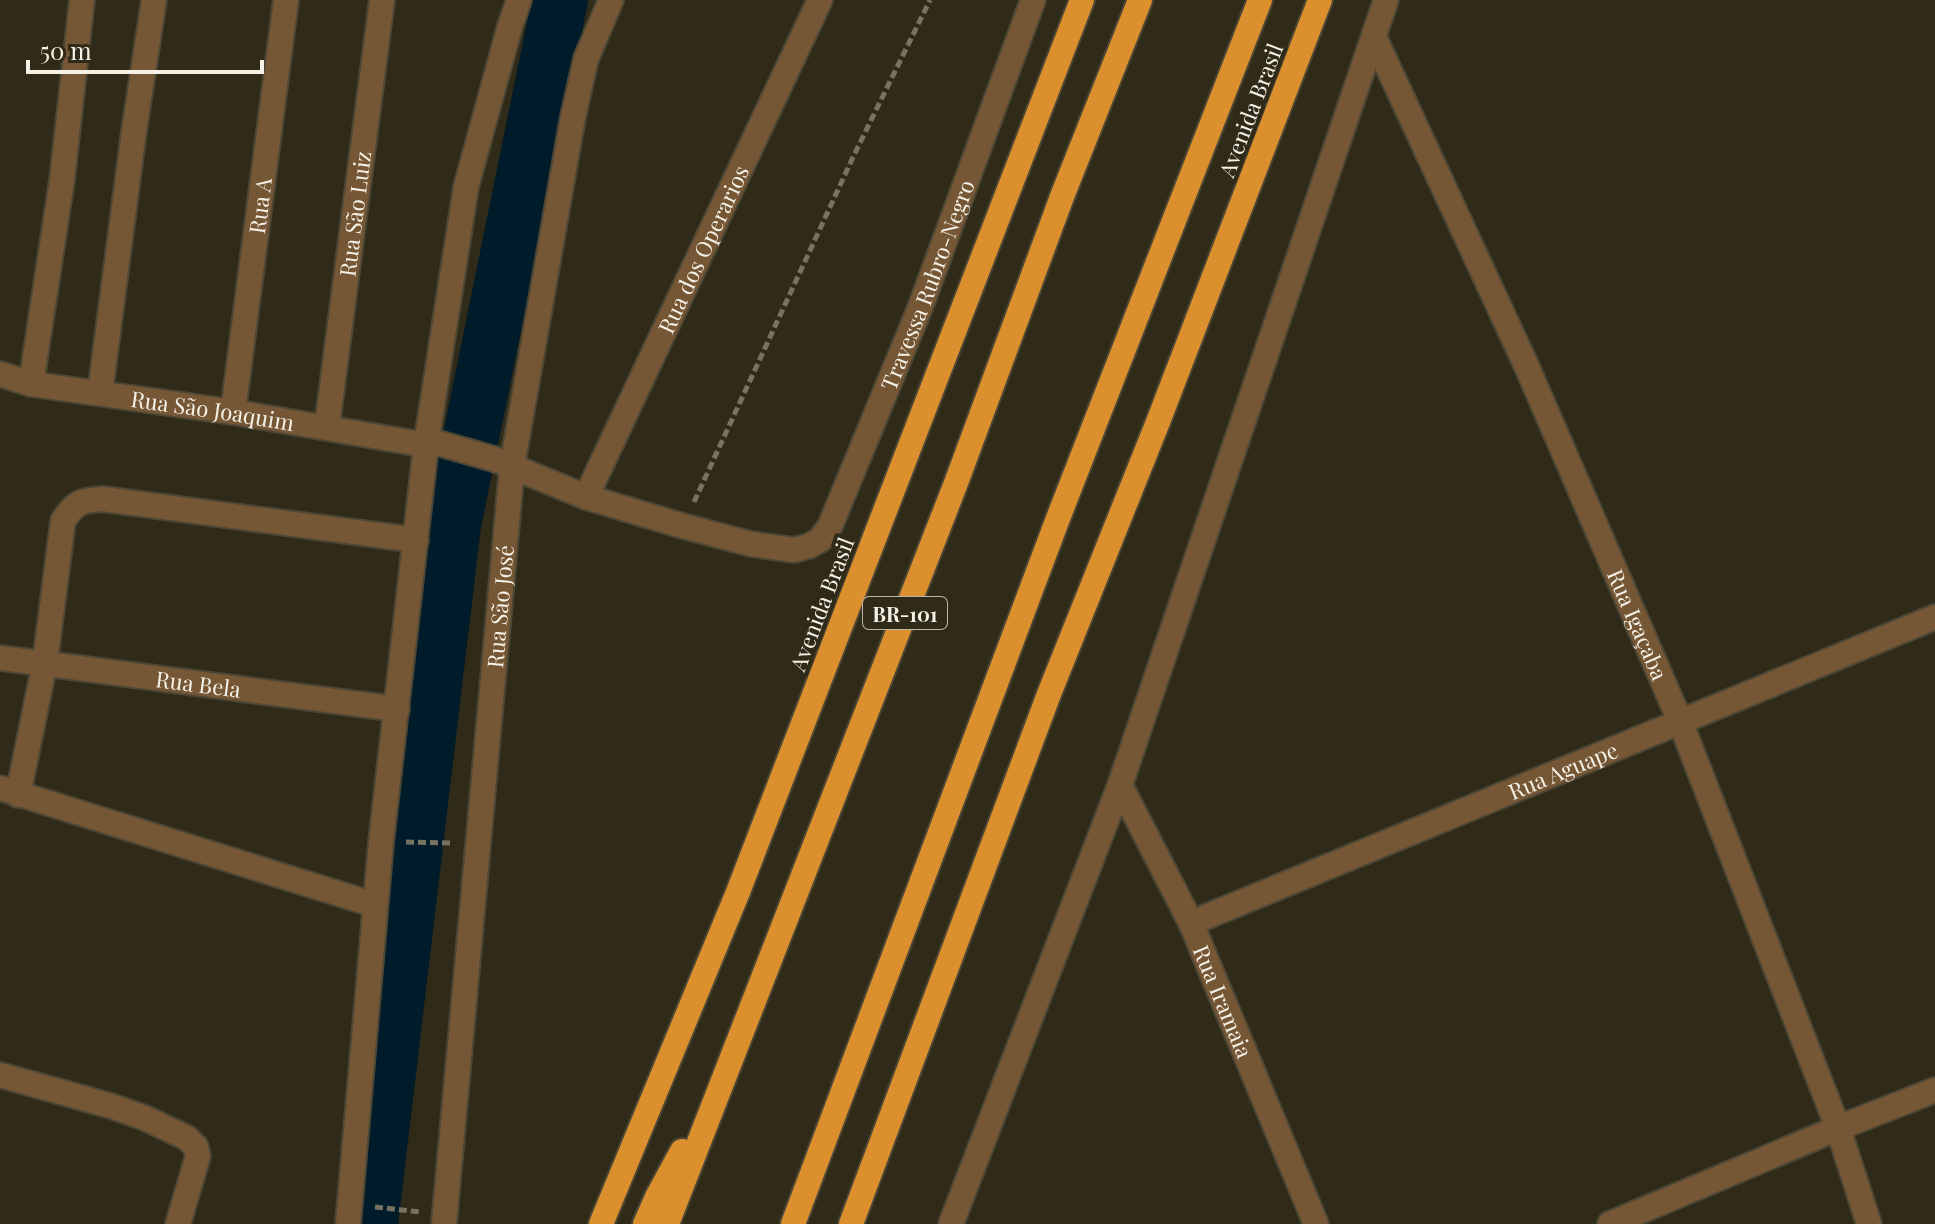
<svg xmlns="http://www.w3.org/2000/svg" width="1935" height="1224" viewBox="0 0 1935 1224" font-family="'Playfair Display',serif">
<rect width="100%" height="100%" fill="#302a18"/>
<g fill="none" stroke-linecap="round" stroke-linejoin="round">
<!-- river -->
<polyline stroke="#001c2b" stroke-width="56" points="370,1224 453,525 560,0"/>
<!-- street casing -->
<g stroke="#4c4635" stroke-width="28">
<g id="street">
<path id="s1" d="M1374,37L1527,367L1680,721L1838,1128L1869,1224"/>
<path id="s2" d="M0,374L31,384L233,412L426,445"/>
<polyline points="31,384 62,180 82,0"/>
<polyline points="100,393 134,131 154,0"/>
<path id="s3" d="M233,412L286,0"/>
<path id="s4" d="M327,426L382,0"/>
<path id="s5" d="M438,443L494,459L586,497L683,526L751,544L794,550L809,546L820,540L830,526L920,308L1033,0"/>
<path id="s6" d="M586,497L820,0"/>
<path id="s7" d="M0,658L397,709"/>
<path id="s8" d="M1120,785L1191,923L1316,1224"/>
<polyline points="0,788 375,905"/>
<path d="M18,795L45,662L63,521C75,502 81,500 103,499L416,540"/>
<path id="s9" d="M1191,923L1935,617"/>
<polyline points="0,1075 111,1106 145,1118 187,1138 196,1147 198,1156 178,1224"/>
<polyline points="348,1224 381,842 426,445 466,187 510,26 519,0"/>
<path id="s10" d="M444,1224L512,467L573,117L586,59L611,0"/>
<polyline points="951,1224 1120,785 1386,0"/>
<polyline points="1610,1224 1838,1128 1935,1090"/>
</g>
</g>
<!-- highway casing -->
<g stroke="#4c4635" stroke-width="28">
<g id="highway">
<polyline points="601,1224 738,892 1082,0"/>
<polyline points="645,1224 657,1197 682,1151"/>
<polyline points="667,1224 956,483 1063,194 1140,0"/>
<polyline points="793,1224 1057,521 1260,0"/>
<polyline points="851,1224 1049,694 1158,422 1320,0"/>
</g>
</g>
<!-- path -->
<g stroke="#777262" stroke-width="5" stroke-dasharray="8 4" stroke-linecap="butt">
<polyline points="694,502 854,155 930,0"/>
<polyline points="406,842 452,843"/>
<polyline points="375,1207 420,1212"/>
</g>
<!-- street -->
<use href="#street" stroke="#755635" stroke-width="24"/>
<!-- highway -->
<use href="#highway" stroke="#db8f2d" stroke-width="24"/>
</g>
<g text-anchor="middle" dominant-baseline="central" stroke-width="8" stroke-linejoin="round" paint-order="stroke">
<!-- shield labels -->
<rect fill="#302a18" stroke="#bab5a8" stroke-width="2" x="863" y="597" width="84" height="32" rx="6"/>
<g font-size="20" font-weight="bold" fill="#f5f1e6">
<text x="905" y="613">BR-101</text>
</g>
<!-- street labels -->
<g font-size="22" fill="#f5f1e6" stroke="#302a18">
<text transform="translate(1250 110) rotate(-69)">Avenida Brasil</text>
<text stroke="none"><textPath href="#s3" startOffset="208">Rua A</textPath></text>
<text stroke="none"><textPath href="#s4" startOffset="214">Rua São Luiz</textPath></text>
<text stroke="none"><textPath href="#s6" startOffset="274">Rua dos Operarios</textPath></text>
<text stroke="none"><textPath href="#s5" startOffset="678">Travessa Rubro-Negro</textPath></text>
<text stroke="none"><textPath href="#s2" startOffset="216">Rua São Joaquim</textPath></text>
<text transform="translate(821 604) rotate(-69)">Avenida Brasil</text>
<text stroke="none"><textPath href="#s10" startOffset="620">Rua São José</textPath></text>
<text stroke="none"><textPath href="#s1" startOffset="644">Rua Igaçaba</textPath></text>
<text stroke="none"><textPath href="#s7" startOffset="200">Rua Bela</textPath></text>
<text stroke="none"><textPath href="#s9" startOffset="402">Rua Aguape</textPath></text>
<text stroke="none"><textPath href="#s8" startOffset="240">Rua Iramaia</textPath></text>
</g>
</g>
<!-- scale -->
<path d="M28 60v12h234v-12" fill="none" stroke="#f5f1e6" stroke-width="4"/>
<text x="40" y="60" font-size="24" fill="#f5f1e6" stroke="#302a18" stroke-width="6" paint-order="stroke">50 m</text>
</svg>
